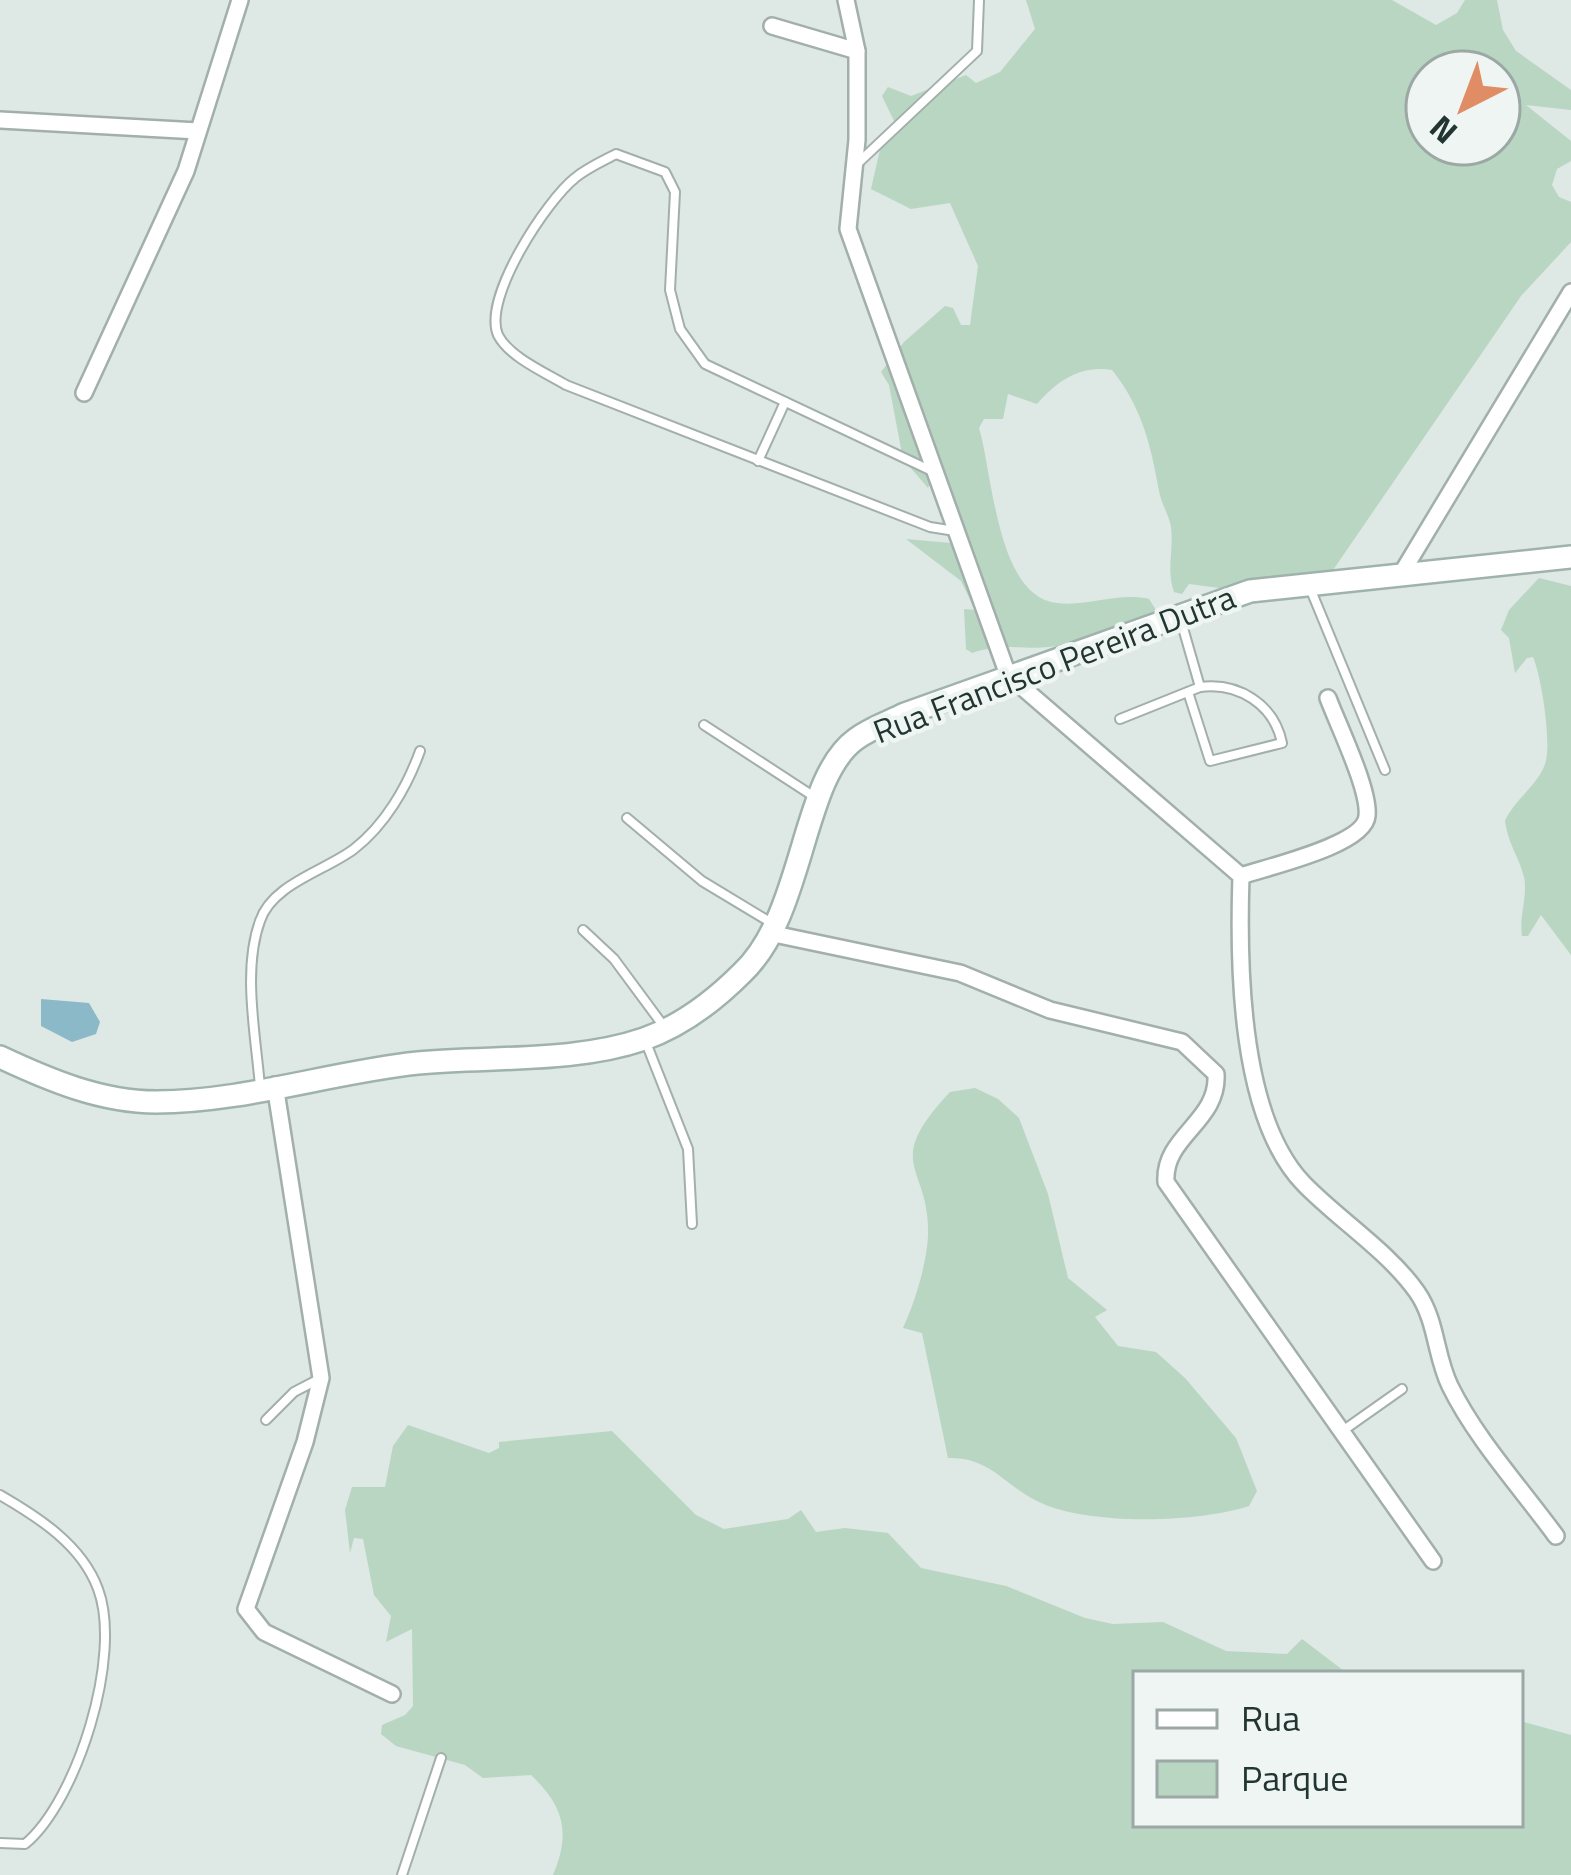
<svg xmlns="http://www.w3.org/2000/svg" width="1571" height="1875" viewBox="0 0 1571 1875" font-family="'Titillium Web',sans-serif">
<rect width="100%" height="100%" fill="#dee8e4"/>
<!-- green -->
<g fill="#b9d6c3" fill-rule="evenodd">
<path d="M1026,0H1392L1436,25L1457,13L1465,0H1497L1503,30L1516,51L1571,90V110L1526,105L1571,141V161L1557,169L1552,185L1559,197L1571,202V242L1521,296L1331,573L1227,589L1189,584L1182,594L1174,592C1166,569 1174,550 1171,527C1169,515 1161,503 1159,491C1151,446 1142,407 1112,370C1080,365 1057,381 1037,404L1008,394L1003,419H984L979,428C993,475 997,597 1057,603C1088,607 1118,592 1149,599L1156,610L1152,616C1119,629 1085,644 1049,647C1018,650 1005,642 972,653L966,649L964,609L975,610L961,581L906,539L951,543C961,514 951,493 938,466L928,488L903,459L889,385L881,372L904,342L945,306L953,308L961,325H970L978,266L950,203L911,209L871,189L882,141L896,125L882,96L888,87L911,96L966,75L976,83L1000,72L1035,29ZM1427,72H1499V144H1427Z"/>
<path d="M1539,578L1571,586V955L1541,915L1528,936H1522C1519,915 1528,896 1524,877C1519,856 1509,847 1505,821C1514,800 1538,785 1545,764C1552,746 1542,678 1533,657L1527,658L1515,673L1509,638L1501,630L1509,610Z"/>
<path d="M975,1088L998,1099L1019,1118L1048,1194L1068,1278L1107,1310L1095,1317L1118,1346L1156,1352L1185,1378L1236,1438L1257,1491L1249,1506C1198,1523 1086,1526 1037,1501C1003,1484 990,1457 948,1458L922,1333L903,1328C915,1302 926,1266 928,1237C931,1164 880,1167 950,1092Z"/>
<path d="M408,1425L489,1453L499,1448V1442L612,1431L696,1515L724,1529L788,1519L801,1510L816,1532L845,1528L888,1533L921,1568L1006,1586L1085,1618L1113,1624L1163,1622L1226,1651L1287,1654L1302,1639L1348,1674H1136V1824H1520V1721L1571,1735V1875H553C571,1833 564,1806 531,1775L483,1778L465,1765L396,1746L381,1734L382,1725L405,1715L413,1706L412,1629L386,1642L391,1616L374,1595L363,1539L354,1538L350,1553L345,1510L352,1487H385L393,1446Z"/>
</g>
<!-- water -->
<polygon fill="#8cb9c7" points="41,999 89,1003 100,1022 96,1034 72,1042 41,1026"/>
<g fill="none" stroke-linecap="round" stroke-linejoin="round">
<!-- service casing -->
<g stroke="#a2afab" stroke-width="12">
<g id="service">
<polyline points="856,165 977,51 979,0"/>
<polyline points="758,461 785,402"/>
<path d="M934,472L705,364L680,329L670,290L675,192L665,172L616,154C603,161 587,168 575,178C547,200 482,298 498,335C509,357 546,373 566,385L930,527L955,531"/>
<polyline points="1310,588 1385,770"/>
<path d="M1188,692L1210,761L1282,743C1274,704 1238,682 1200,687"/>
<polyline points="1120,719 1200,687 1181,621"/>
<polyline points="704,725 813,796"/>
<polyline points="627,818 702,881 770,922"/>
<polyline points="583,930 614,959 665,1028"/>
<polyline points="645,1040 688,1149 692,1224"/>
<path d="M260,1087C256,1036 242,970 260,921C272,884 325,871 354,849C385,825 407,787 420,751"/>
<polyline points="266,1420 294,1392 319,1379"/>
<polyline points="1341,1432 1402,1389"/>
<path d="M0,1495C38,1517 82,1545 98,1589C123,1655 77,1801 25,1844L0,1843"/>
<polyline points="402,1875 441,1758"/>
</g>
</g>
<!-- minor casing -->
<g stroke="#a2afab" stroke-width="20">
<g id="minor">
<path d="M846,0L857,51V140L848,229L1008,675L1241,876C1238,964 1239,1117 1304,1184C1339,1220 1388,1251 1417,1292C1437,1321 1435,1355 1450,1386C1476,1439 1521,1488 1556,1536"/>
<polyline points="772,26 857,51"/>
<polyline points="0,120 198,131"/>
<polyline points="84,393 186,171 240,0"/>
<polyline points="1403,571 1571,292"/>
<path d="M1241,876C1267,867 1365,845 1367,816C1370,790 1338,725 1328,698"/>
<path d="M774,934L960,973L1050,1010L1182,1042L1216,1074C1219,1122 1163,1136 1166,1182L1433,1561"/>
<polyline points="275,1085 321,1378 305,1442 246,1609 264,1632 392,1694"/>
</g>
</g>
<!-- secondary casing -->
<g stroke="#9fb2ac" stroke-width="26">
<path id="secondary" d="M0,1057C49,1080 101,1102 156,1102C244,1102 331,1072 418,1063C491,1056 574,1063 644,1039C681,1026 715,1000 742,973C805,914 801,778 856,739C871,728 889,722 905,714L1250,591L1571,557"/>
</g>
<!-- service -->
<use href="#service" stroke="#fff" stroke-width="8"/>
<!-- minor -->
<use href="#minor" stroke="#fff" stroke-width="15"/>
<!-- secondary -->
<use href="#secondary" stroke="#fff" stroke-width="21"/>
</g>
<g text-anchor="middle" dominant-baseline="central" stroke-width="9" stroke-linejoin="round" paint-order="stroke">
<!-- street labels -->
<g font-size="33" fill="#223531" stroke="#eef5f2">
<text transform="translate(1054 664) rotate(-21)">Rua Francisco Pereira Dutra</text>
</g>
</g>
<!-- legend -->
<rect x="1133" y="1671" width="390" height="156" fill="#eef5f2" stroke="#9ca8a5" stroke-width="3"/>
<rect x="1157" y="1710" width="60" height="18" fill="#ffffff" stroke="#9ca8a5" stroke-width="3"/>
<text x="1241" y="1731" font-size="36" fill="#223531">Rua</text>
<rect x="1157" y="1761" width="60" height="36" fill="#b9d6c3" stroke="#9ca8a5" stroke-width="3"/>
<text x="1241" y="1791" font-size="36" fill="#223531">Parque</text>
<!-- north arrow -->
<g transform="translate(1463 108) rotate(222)"><circle r="57" fill="#eef5f2" stroke="#9ca8a5" stroke-width="3"/>
<path d="M0-9L21 45L0 30L-21 45Z" fill="#e08c64"/>
<text y="-18" font-size="33" font-weight="bold" text-anchor="middle" fill="#223531">N</text>
</g>
</svg>
